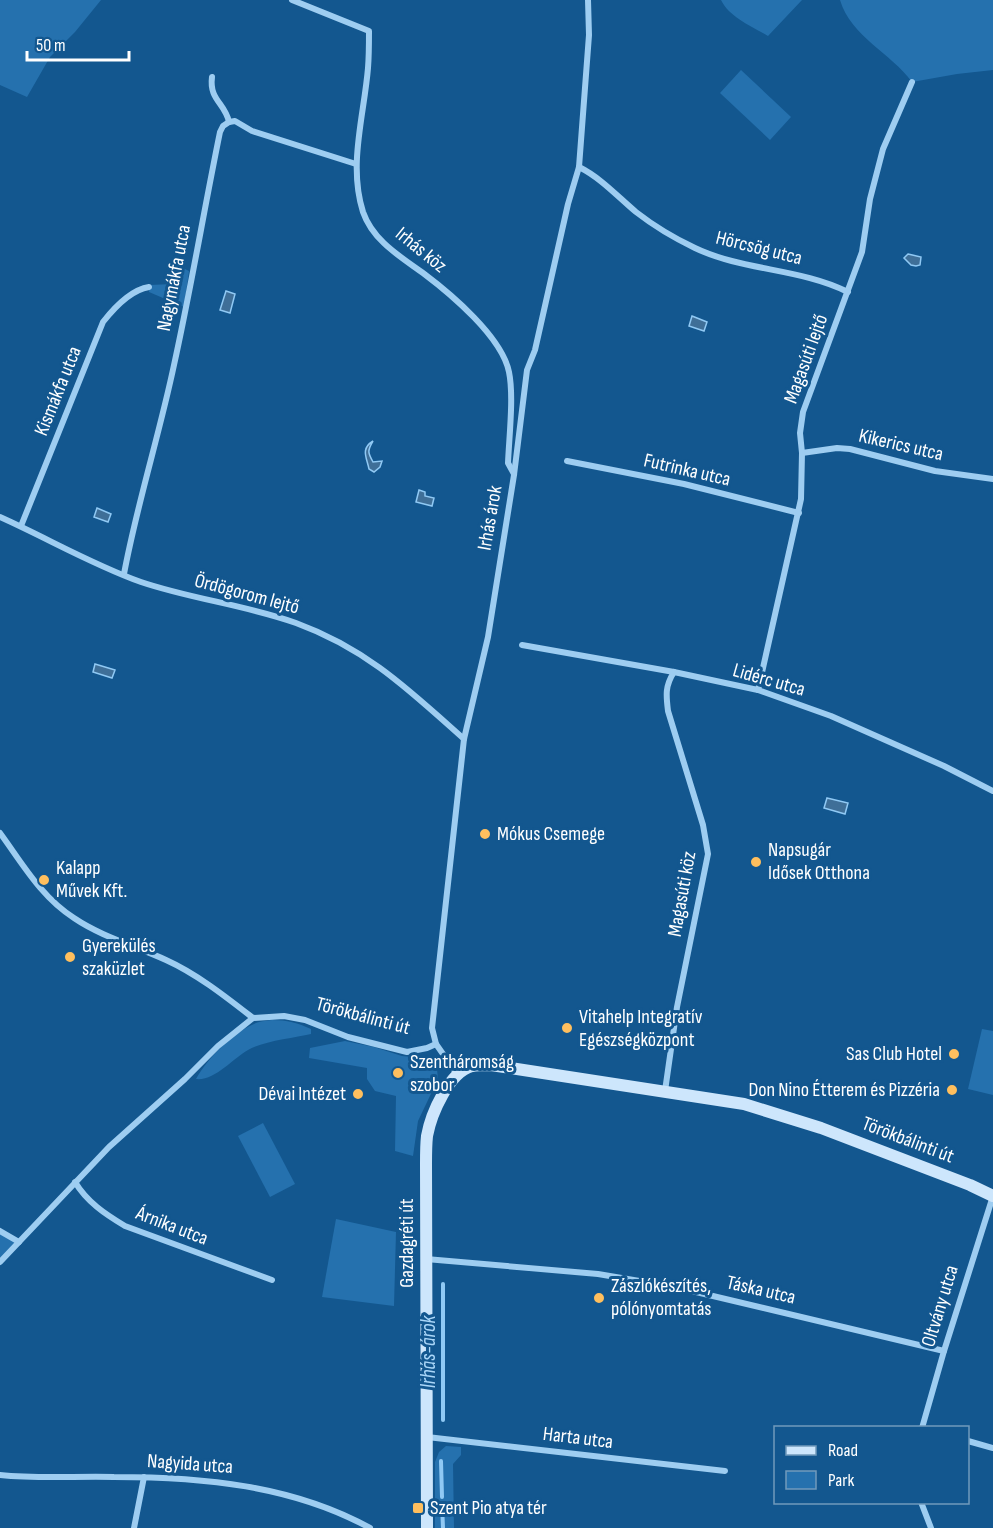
<svg xmlns="http://www.w3.org/2000/svg" width="993" height="1528" viewBox="0 0 993 1528" font-family="'Sofia Sans Condensed',sans-serif">
<rect width="100%" height="100%" fill="#13578f"/>
<!-- green -->
<g fill="#2571ae">
<polygon points="0,0 101,0 75,32 50,57 27,97 0,85"/>
<path d="M721,0H802L768,36C753,27 729,17 721,0Z"/>
<path d="M840,0H993V70L957,74L912,82C891,53 851,37 840,0Z"/>
<polygon points="741,70 791,117 770,140 720,93"/>
<polygon points="179,266 189,271 184,307 149,292 149,285 174,284"/>
<path d="M272,1020C287,1020 298,1023 311,1029V1034C294,1038 263,1041 248,1050C232,1059 215,1081 196,1079C208,1058 231,1034 254,1024C259,1021 266,1021 272,1020Z"/>
<polygon points="982,1029 993,1031 993,1095 968,1089"/>
<polygon points="345,1041 374,1047 402,1056 421,1058 433,1063 437,1069 438,1079 418,1121 413,1156 395,1151 396,1096 375,1091 367,1079 367,1068 309,1058 310,1048"/>
<polygon points="263,1123 295,1184 270,1197 238,1136"/>
<polygon points="336,1219 396,1232 394,1306 322,1297"/>
<polygon points="0,1231 19,1242 0,1262"/>
<polygon points="446,1446 461,1447 461,1455 453,1464 454,1528 435,1528 435,1462 439,1452"/>
</g>
<!-- water -->
<g fill="#3f6f98" stroke="#90c9f4" stroke-width="1.5">
<polygon points="908,254 921,257 920,265 916,266 911,265 904,258"/>
<polygon points="226,291 235,294 230,313 220,310"/>
<polygon points="692,316 707,322 704,331 689,326"/>
<path d="M373,441C367,451 368,453 373,462L382,461L380,467L374,472L369,469C367,458 360,449 373,441Z"/>
<polygon points="419,490 425,492 425,496 434,498 432,506 416,502"/>
<polygon points="97,508 111,514 108,522 94,517"/>
<polygon points="95,664 115,670 112,678 93,672"/>
<polygon points="827,798 848,803 845,814 824,808"/>
</g>
<g fill="none" stroke-linecap="round" stroke-linejoin="round">
<!-- stream -->
<g stroke="#90c9f4" stroke-width="4">
<polyline points="443,1420 443,1284"/>
<polyline points="441,1461 442,1497"/>
<polyline points="442,1504 443,1528"/>
</g>
<!-- street -->
<g stroke="#9ecdf1" stroke-width="6">
<path d="M292,0L369,31C369,43 369,56 368,68C364,116 348,165 363,212C373,241 401,257 423,273C451,294 502,337 509,372C514,396 509,438 508,463L514,474"/>
<path d="M212,77C209,100 225,103 229,122"/>
<path d="M579,167C601,178 617,196 636,212C654,226 674,238 695,248C743,271 800,268 848,292"/>
<polyline points="802,453 837,448 850,449 935,471 993,479"/>
<polyline points="567,461 684,484 799,513"/>
<path d="M0,517C47,538 93,565 141,582C191,599 246,605 296,623C367,649 409,690 464,739"/>
<path d="M21,526L103,322C114,308 130,290 149,287"/>
<path d="M124,574C137,504 159,436 174,365C191,288 204,210 220,132L223,126L229,122L235,121L252,131L356,164"/>
<polyline points="522,645 674,672 758,690 831,716 944,766 993,791"/>
<polyline points="758,690 801,499 802,453 800,433 803,412 862,252 870,199 883,149 912,82"/>
<path d="M0,833C22,863 41,897 74,918C102,937 136,946 166,960C197,974 226,997 253,1018"/>
<polyline points="457,1074 436,1044 432,1028 464,739 488,637 514,475 527,370 535,350 568,204 579,167 589,35 588,0"/>
<path d="M665,1091L677,1007L708,854L703,825L668,711C666,695 665,686 674,672"/>
<path d="M75,1182C87,1202 105,1214 125,1226L272,1280"/>
<polyline points="0,1231 19,1242"/>
<polyline points="426,1259 598,1274 675,1287 944,1351"/>
<polyline points="0,1262 109,1147 185,1079 218,1046 253,1018 284,1016 305,1020 348,1037 407,1052 427,1048 436,1044"/>
<polyline points="922,1428 944,1351 993,1196"/>
<polyline points="427,1437 725,1471"/>
<polyline points="968,1441 993,1448"/>
<path d="M0,1475C38,1479 76,1476 114,1477C202,1477 292,1485 370,1528"/>
<polyline points="921,1502 931,1528"/>
<polyline points="134,1528 144,1477"/>
</g>
<!-- secondary -->
<path stroke="#cde6fc" stroke-width="12" d="M427,1528L426,1164C426,1155 426,1145 427,1136C431,1114 449,1072 472,1066C477,1065 484,1065 491,1065L744,1104L821,1128L970,1185L993,1196"/>
</g>
<!-- markers -->
<g fill="#ffbf5e" stroke="#13578f" stroke-width="2">
<circle cx="485" cy="834" r="6"/>
<circle cx="756" cy="862" r="6"/>
<circle cx="44" cy="880" r="6"/>
<circle cx="70" cy="957" r="6"/>
<circle cx="567" cy="1028" r="6"/>
<circle cx="954" cy="1054" r="6"/>
<circle cx="398" cy="1073" r="6"/>
<circle cx="952" cy="1090" r="6"/>
<circle cx="358" cy="1094" r="6"/>
<circle cx="599" cy="1298" r="6"/>
<rect x="412" y="1502" width="12" height="12" rx="3"/>
</g>
<g text-anchor="middle" dominant-baseline="central" stroke-width="6" stroke-linejoin="round" paint-order="stroke">
<!-- street labels -->
<g font-size="20" fill="#fff" stroke="#13578f">
<text transform="translate(759 248) rotate(14)">Hörcsög utca</text>
<text transform="translate(421 250) rotate(39)">Irhás köz</text>
<text transform="translate(174 278) rotate(-79)">Nagymákfa utca</text>
<text transform="translate(806 359) rotate(-70)">Magasúti lejtő</text>
<text transform="translate(58 391) rotate(-68)">Kismákfa utca</text>
<text transform="translate(901 445) rotate(13)">Kikerics utca</text>
<text transform="translate(687 470) rotate(13)">Futrinka utca</text>
<text transform="translate(490 518) rotate(-80)">Irhás árok</text>
<text transform="translate(247 594) rotate(15)">Ördögorom lejtő</text>
<text transform="translate(769 680) rotate(16)">Lidérc utca</text>
<text transform="translate(682 894) rotate(-80)">Magasúti köz</text>
<text transform="translate(363 1016) rotate(15)">Törökbálinti út</text>
<text transform="translate(908 1140) rotate(21)">Törökbálinti út</text>
<text transform="translate(172 1226) rotate(21)">Árnika utca</text>
<text transform="translate(407 1243) rotate(-90)">Gazdagréti út</text>
<text transform="translate(761 1290) rotate(13)">Táska utca</text>
<text transform="translate(940 1306) rotate(-73)">Oltvány utca</text>
<text transform="translate(578 1438) rotate(7)">Harta utca</text>
<text transform="translate(190 1464) rotate(4)">Nagyida utca</text>
</g>
<!-- poi labels -->
<g font-size="20" fill="#fff" stroke="#13578f" text-anchor="start">
<text x="497" y="834">Mókus Csemege</text>
<text x="768" y="850">Napsugár<tspan x="768" dy="23">Idősek Otthona</tspan></text>
<text x="56" y="868">Kalapp<tspan x="56" dy="23">Művek Kft.</tspan></text>
<text x="82" y="946">Gyerekülés<tspan x="82" dy="23">szaküzlet</tspan></text>
<text x="579" y="1017">Vitahelp Integratív<tspan x="579" dy="23">Egészségközpont</tspan></text>
<text x="942" y="1054" text-anchor="end">Sas Club Hotel</text>
<text x="410" y="1062">Szentháromság<tspan x="410" dy="23">szobor</tspan></text>
<text x="940" y="1090" text-anchor="end">Don Nino Étterem és Pizzéria</text>
<text x="346" y="1094" text-anchor="end">Dévai Intézet</text>
<text x="611" y="1286">Zászlókészítés,<tspan x="611" dy="23">pólónyomtatás</tspan></text>
<text x="430" y="1508">Szent Pio atya tér</text>
</g>
<!-- water labels -->
<g font-size="21" font-style="italic" fill="#aad6f8" stroke="#13578f">
<text transform="translate(428 1352) rotate(-90)">Irhás-árok</text>
</g>
</g>
<!-- legend -->
<rect x="774" y="1426" width="195" height="78" fill="#13578f" stroke="#719abc" stroke-width="1.5"/>
<rect x="786" y="1446" width="30" height="9" fill="#cde6fc" stroke="#719abc" stroke-width="1.5"/>
<text x="828" y="1456" font-size="18" fill="#ffffff">Road</text>
<rect x="786" y="1471" width="30" height="18" fill="#2571ae" stroke="#719abc" stroke-width="1.5"/>
<text x="828" y="1486" font-size="18" fill="#ffffff">Park</text>
<!-- scale -->
<path d="M27 51v9h102v-9" fill="none" stroke="#ffffff" stroke-width="3"/>
<text x="36" y="51" font-size="18" fill="#ffffff" stroke="#13578f" stroke-width="4.5" paint-order="stroke">50 m</text>
</svg>
